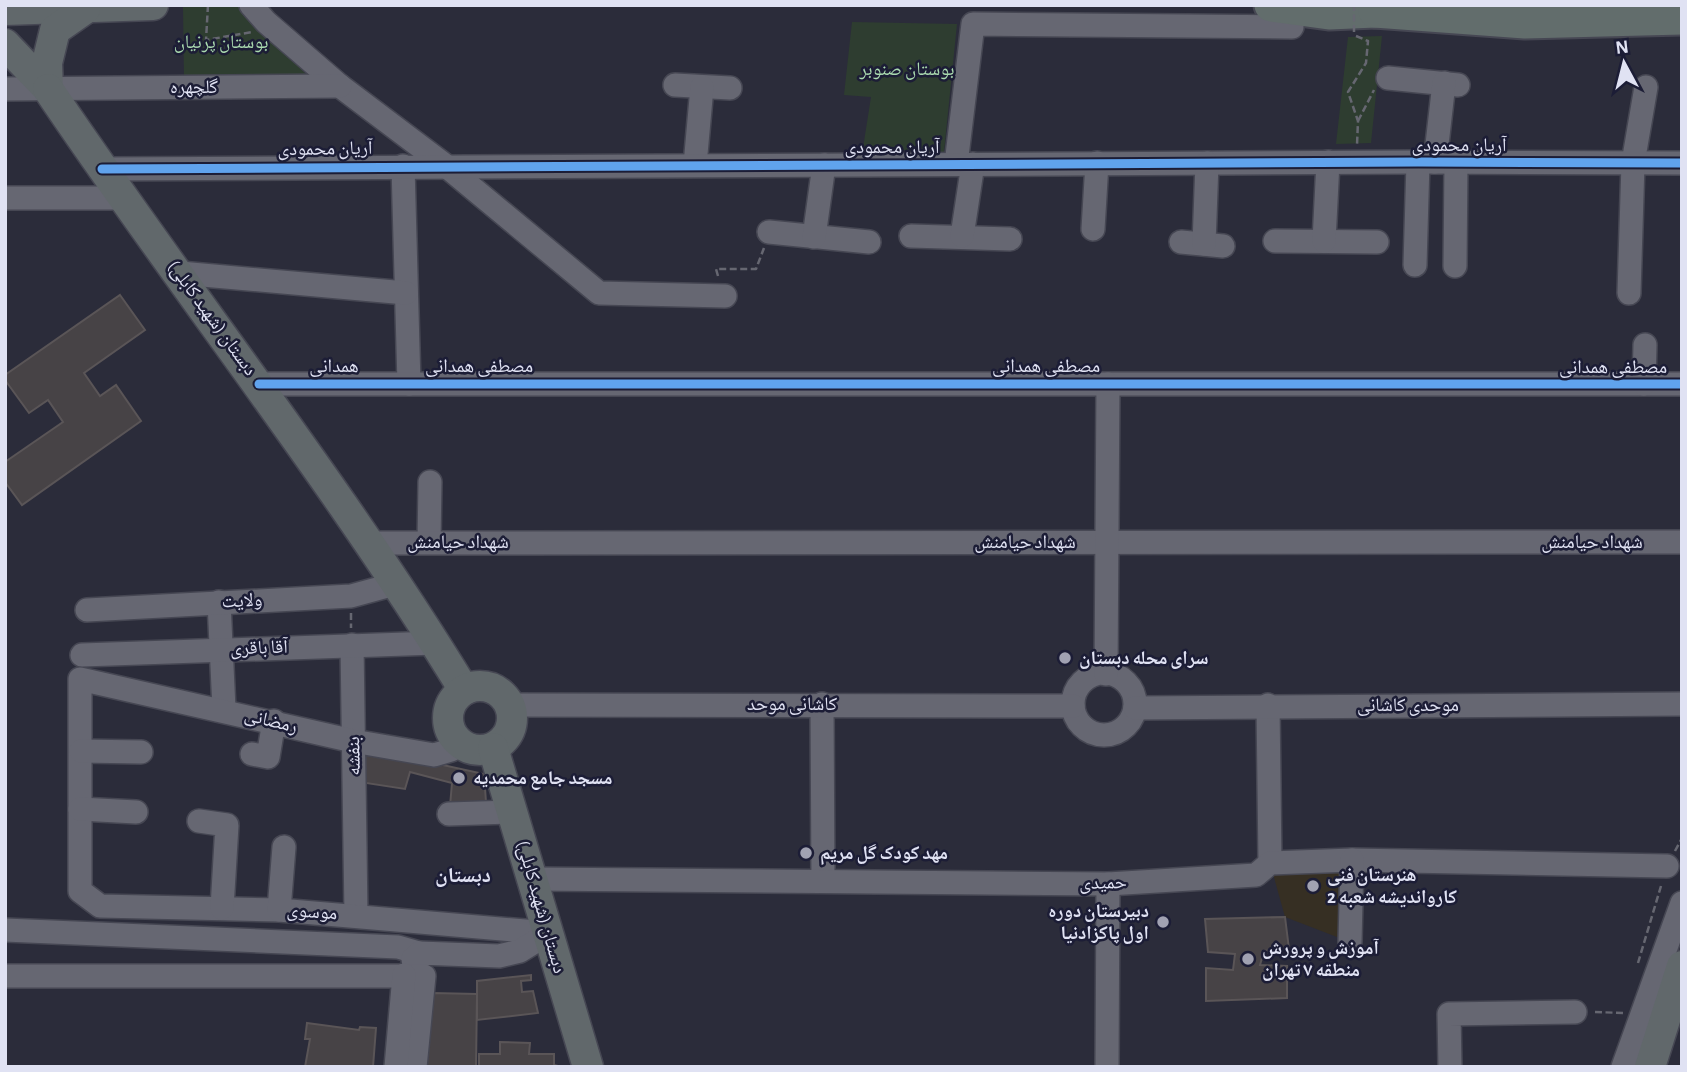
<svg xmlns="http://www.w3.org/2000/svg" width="1687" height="1072" viewBox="0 0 1687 1072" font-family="'Alegreya Sans','Noto Naskh Arabic',sans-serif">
<rect width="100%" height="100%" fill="#2b2c3a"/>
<!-- education -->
<polygon fill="#362f23" points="1348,860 1350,942 1285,917 1270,863"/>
<!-- green -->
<g fill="#2e3d30">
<polygon points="237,5 307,75 184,81 183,7"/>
<polygon points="852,22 957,24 944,152 863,148 871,97 844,95"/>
<polygon points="1382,36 1371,143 1336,144 1348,37"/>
</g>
<!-- building -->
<g fill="#474346" stroke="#5a5557" stroke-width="2">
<polygon points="120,295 145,330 84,373 100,396 116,385 141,421 22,505 5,482 5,462 63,422 48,400 29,413 5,380 5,375"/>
<polygon points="365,748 484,774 486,802 450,806 452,783 410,772 405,789 366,783"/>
<polygon points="1285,917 1289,949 1264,951 1260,965 1287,966 1287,998 1206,1001 1206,968 1233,970 1235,954 1208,952 1205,919"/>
<polygon points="531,975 531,980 521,981 522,992 533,991 538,1013 477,1020 477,981"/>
<polygon points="432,993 477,994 476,1067 422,1067"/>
<polygon points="307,1023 359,1030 360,1027 376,1028 373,1067 305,1067 310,1039 305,1039"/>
<polygon points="500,1042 530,1043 529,1054 554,1054 554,1065 562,1067 479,1067 479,1054 500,1054"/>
</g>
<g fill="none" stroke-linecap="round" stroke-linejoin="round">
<!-- minor casing -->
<g stroke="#464753" stroke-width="26">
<g id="minor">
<polyline points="251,5 266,22 340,86 446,166 599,293 725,296"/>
<polyline points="1388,78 1458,85"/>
<polyline points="675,85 730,88"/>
<polyline points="5,89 340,86"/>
<polyline points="1435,162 1444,83"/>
<polyline points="956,164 973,24 1292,27"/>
<polyline points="695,165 702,87"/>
<polyline points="403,166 409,384"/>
<polyline points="102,169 1418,162 1682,163"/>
<polyline points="5,198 122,198"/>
<polyline points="1093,229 1097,163"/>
<polyline points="769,232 869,242"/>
<polyline points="911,236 1010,239"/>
<polyline points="962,236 973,164"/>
<polyline points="814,237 824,165"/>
<polyline points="1275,241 1377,242"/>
<polyline points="1324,241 1328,162"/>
<polyline points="1181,242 1223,246"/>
<polyline points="1204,244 1207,163"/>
<polyline points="1415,265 1418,162"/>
<polyline points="1455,266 1456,162"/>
<polyline points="180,273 406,293"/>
<polyline points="1629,293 1633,163 1646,87"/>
<polyline points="259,384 1682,384"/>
<polyline points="1644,384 1645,345"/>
<polyline points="429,542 430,482"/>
<polyline points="367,543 1682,542"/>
<polyline points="219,602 224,709"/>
<polyline points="87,610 351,596 395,584"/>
<polyline points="352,645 356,915"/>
<polyline points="82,655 435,643"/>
<circle cx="1104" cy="704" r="31"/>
<polyline points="1106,674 1108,384"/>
<polyline points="822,704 823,881"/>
<polyline points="510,705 1073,706"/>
<polyline points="1268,705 1270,863"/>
<polyline points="1135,708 1682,704"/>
<polyline points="459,744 451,750 434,755 353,741 80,679 80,891 100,906 279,910 549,933"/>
<polyline points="81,751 141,752"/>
<polyline points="252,754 268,757 274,721"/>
<polyline points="80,809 136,812"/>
<polyline points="449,814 513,812"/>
<polyline points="199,821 227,825 222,908"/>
<polyline points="534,879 1108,884 1256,875 1270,863 1352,860 1667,866"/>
<polyline points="279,910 284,847"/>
<polyline points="5,930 398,947 419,953"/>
<polyline points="1350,942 1352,860"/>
<polyline points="414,965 413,959 419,953 499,956 520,951 549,933"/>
<polyline points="5,976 424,976 415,1067"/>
<polyline points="396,1067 404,975"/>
<polyline points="1107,1067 1108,884"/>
<polyline points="1450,1067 1449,1014 1575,1012"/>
<polyline points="1623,1067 1682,903"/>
</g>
</g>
<!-- major casing -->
<g stroke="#464753" stroke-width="33">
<g id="major">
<polyline points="5,10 153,5"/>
<polyline points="5,44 48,89 47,63 55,30 85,9"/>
<path d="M48,89C184,291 337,482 464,690"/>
<circle cx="480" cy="718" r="32"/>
<polyline points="493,748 588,1067"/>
<polyline points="1650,1067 1682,966"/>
</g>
</g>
<!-- highway casing -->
<g stroke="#464753" stroke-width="37">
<g id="highway">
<polyline points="1271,5 1329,13 1398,10"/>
<polyline points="1375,11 1525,22 1682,18"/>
</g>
</g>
<!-- path -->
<g stroke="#666771" stroke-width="2.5" stroke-dasharray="7 3.5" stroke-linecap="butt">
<polyline points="208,5 206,40 252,32"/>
<polyline points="1356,36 1368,41 1366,63 1348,92 1358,121 1357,145"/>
<polyline points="1358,121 1374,90"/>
<polyline points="718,276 716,269 756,269 764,248"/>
<polyline points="351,613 351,628"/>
<polyline points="1675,851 1682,838"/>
<polyline points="1638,963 1661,886"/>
<polyline points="1595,1012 1623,1013"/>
</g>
<!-- minor -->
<use href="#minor" stroke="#666772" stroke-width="23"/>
<!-- major -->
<use href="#major" stroke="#61686b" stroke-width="30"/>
<!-- highway -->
<use href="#highway" stroke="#626d6c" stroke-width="33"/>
<!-- path-bridge -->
<polyline stroke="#666771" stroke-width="2.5" stroke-dasharray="7 3.5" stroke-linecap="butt" points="1354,32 1354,5"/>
<!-- cycleway casing -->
<g stroke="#1c1d36" stroke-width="13">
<g id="cycleway">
<polyline points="102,169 1418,162 1682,163"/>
<polyline points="259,384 1682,384"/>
</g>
</g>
<!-- cycleway -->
<use href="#cycleway" stroke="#60a3ed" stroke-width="9"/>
</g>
<!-- markers -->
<g fill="#a1a2b2" stroke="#1c1d36" stroke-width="2.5">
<circle cx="1065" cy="658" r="7"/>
<circle cx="459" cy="778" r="7"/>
<circle cx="806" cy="853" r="7"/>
<circle cx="1313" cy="886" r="7"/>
<circle cx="1163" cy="922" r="7"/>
<circle cx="1248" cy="959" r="7"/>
</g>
<g text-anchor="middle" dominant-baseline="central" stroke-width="5" stroke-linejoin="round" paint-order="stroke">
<!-- park labels -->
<g font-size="19" fill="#aadaaf" stroke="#1c1d36">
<text x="221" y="42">بوستان پرنیان</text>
<text x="907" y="69">بوستان صنوبر</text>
</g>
<!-- street labels -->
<g font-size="19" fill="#e0e2f3" stroke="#1c1d36">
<text x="194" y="87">گلچهره</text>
<text x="1459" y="145">آریان محمودی</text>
<text x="892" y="147">آریان محمودی</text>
<text transform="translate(325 149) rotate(-1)">آریان محمودی</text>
<text transform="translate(212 318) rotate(54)">دبستان (شهید کابلی)</text>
<text x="334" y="366">همدانی</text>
<text x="479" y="366">مصطفی همدانی</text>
<text x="1046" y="366">مصطفی همدانی</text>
<text x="1613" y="367">مصطفی همدانی</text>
<text x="458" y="542">شهداد حیامنش</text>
<text x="1025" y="542">شهداد حیامنش</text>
<text x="1592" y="542">شهداد حیامنش</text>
<text transform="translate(242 601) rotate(-3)">ولایت</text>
<text transform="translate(259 648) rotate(-2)">آقا باقری</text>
<text x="792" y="704">کاشانی موحد</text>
<text x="1408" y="705">موحدی کاشانی</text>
<text transform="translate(271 721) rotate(14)">رمضانی</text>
<text transform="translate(354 756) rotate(-91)">بنفشه</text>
<text transform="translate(1103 883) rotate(-1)">حمیدی</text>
<text transform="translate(541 907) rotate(74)">دبستان (شهید کابلی)</text>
<text transform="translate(312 912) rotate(4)">موسوی</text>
</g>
<!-- poi labels -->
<g font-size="19" font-weight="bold" fill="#e0e2f3" stroke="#1c1d36" text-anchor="start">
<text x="1079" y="658">سرای محله دبستان</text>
<text x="473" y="778">مسجد جامع محمدیه</text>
<text x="820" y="853">مهد کودک گل مریم</text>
<text x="1327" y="875">هنرستان فنی<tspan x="1327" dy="22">کارواندیشه شعبه 2</tspan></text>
<text x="1149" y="911" text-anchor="end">دبیرستان دوره<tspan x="1149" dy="22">اول پاکزادنیا</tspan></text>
<text x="1262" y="948">آموزش و پرورش<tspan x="1262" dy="22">منطقه ۷ تهران</tspan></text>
</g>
<!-- neighbourhood labels -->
<g font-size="21" font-weight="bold" fill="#e0e2f3" stroke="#1c1d36">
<text x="463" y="875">دبستان</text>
</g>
</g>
<!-- border -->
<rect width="1687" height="1072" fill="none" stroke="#e0e2f3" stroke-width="14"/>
<!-- north arrow -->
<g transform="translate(1624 63) rotate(353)" stroke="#1c1d36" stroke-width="5" paint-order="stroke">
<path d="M0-5L12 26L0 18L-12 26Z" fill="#e0e2f3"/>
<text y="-10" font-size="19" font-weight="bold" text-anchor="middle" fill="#e0e2f3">N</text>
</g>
</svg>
